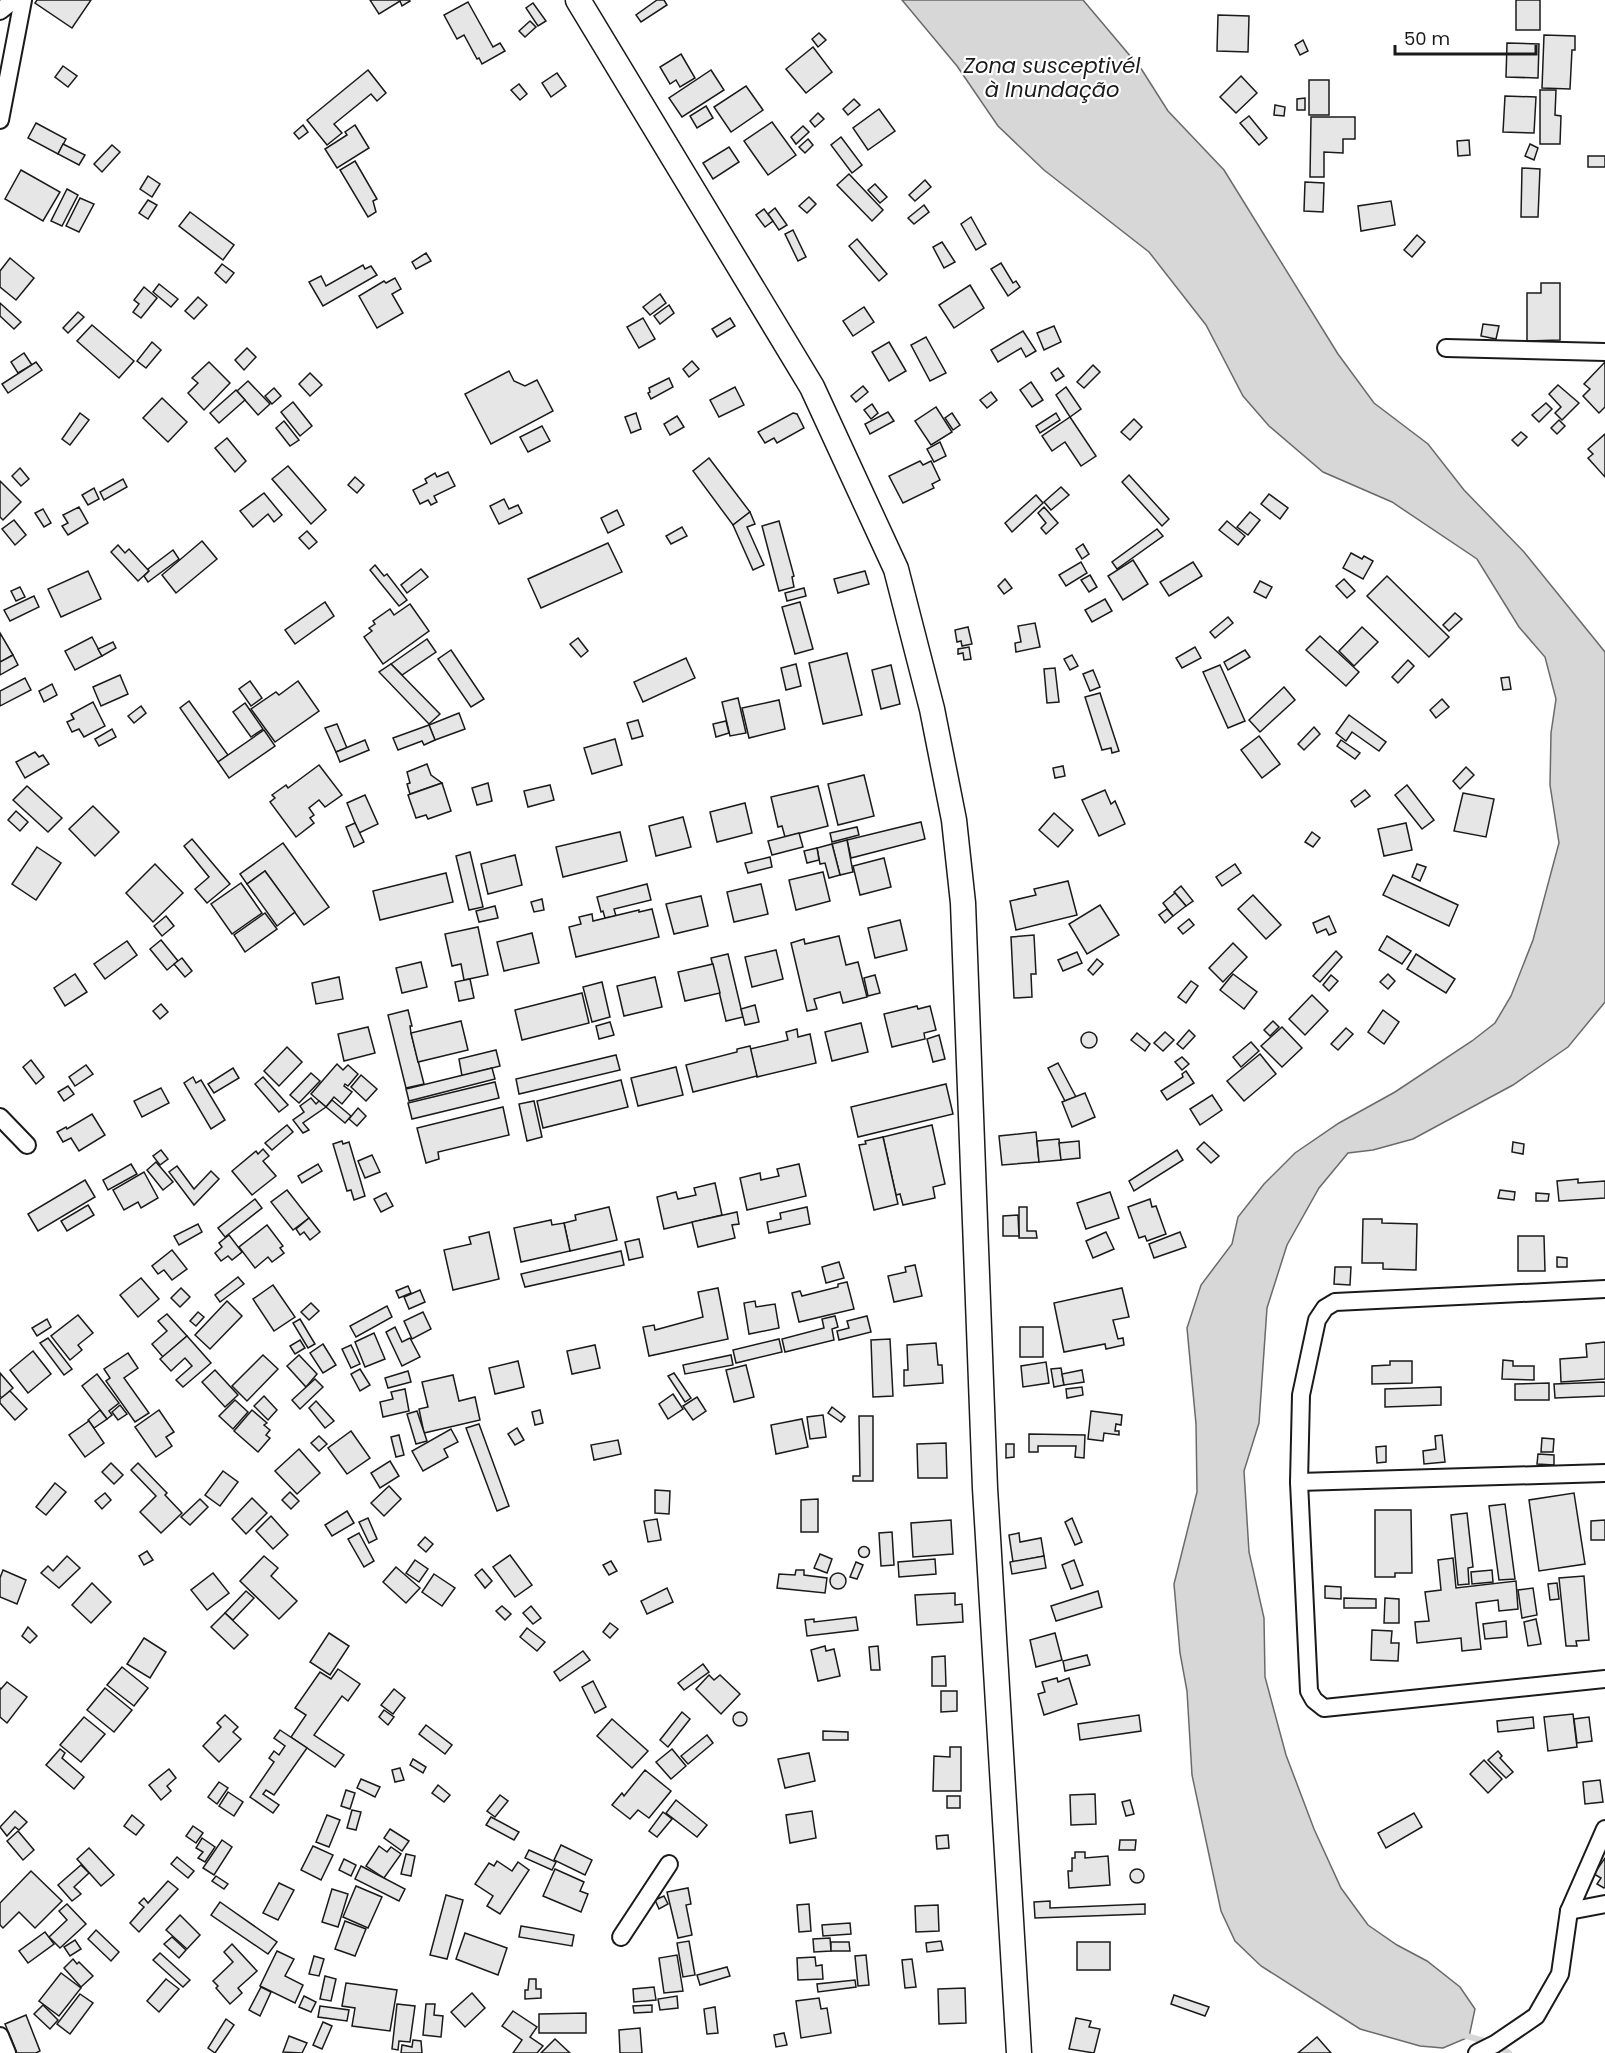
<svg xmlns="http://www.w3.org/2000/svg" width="1605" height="2053" viewBox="0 0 1605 2053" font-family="Poppins,sans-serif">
<rect width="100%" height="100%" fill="#fff"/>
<!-- water -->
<polygon fill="#d7d7d7" stroke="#6a6a6a" stroke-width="1.5" points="902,0 1083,0 1142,70 1168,111 1224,170 1338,354 1374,403 1428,444 1464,490 1524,552 1605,652 1605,1002 1568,1047 1513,1085 1413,1139 1373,1150 1348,1153 1319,1188 1287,1245 1267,1308 1259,1423 1244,1471 1249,1552 1264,1618 1265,1677 1286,1755 1314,1829 1341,1888 1368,1925 1397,1945 1427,1961 1460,1987 1475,2009 1469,2037 1443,2048 1420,2046 1360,2029 1261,1966 1235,1941 1221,1911 1192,1775 1187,1691 1180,1653 1174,1584 1197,1492 1196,1424 1187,1328 1201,1285 1232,1244 1238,1217 1264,1184 1295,1153 1339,1123 1395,1092 1472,1041 1495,1023 1511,996 1533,940 1559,843 1550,785 1551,733 1556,699 1545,657 1519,627 1477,559 1392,502 1323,472 1269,426 1243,396 1206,325 1149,252 1044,170 998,126 957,66"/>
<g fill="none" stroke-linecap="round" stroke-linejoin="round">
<!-- stream -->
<polyline stroke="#d7d7d7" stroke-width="6" points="1463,2035 1495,2044 1509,2053"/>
</g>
<!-- building -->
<g fill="#e6e6e6" stroke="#1a1a1a" stroke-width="1.5">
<polygon points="37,0 91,0 72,28 35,3"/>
<polygon points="370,0 409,0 410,1 402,6 400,1 379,14"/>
<polygon points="657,0 664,0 667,5 641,22 636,15"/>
<rect x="1516" y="0" width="24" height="30"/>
<polygon points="468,2 493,47 500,43 505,51 482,64 479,58 477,59 464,35 457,39 444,15"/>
<polygon points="533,3 546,21 538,26 526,8"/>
<polygon points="1218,15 1249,16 1248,52 1217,51"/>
<polygon points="530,21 536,27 525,37 519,31"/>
<polygon points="819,33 826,40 818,47 812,39"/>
<polygon points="1544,35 1575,36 1575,50 1572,50 1570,89 1542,88"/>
<polygon points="1303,40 1308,51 1300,55 1295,45"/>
<polygon points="1507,43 1539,44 1538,78 1506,77"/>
<polygon points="813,47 832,72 806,93 786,69"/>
<polygon points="681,54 695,78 680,87 676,80 670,84 660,67"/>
<polygon points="63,66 77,76 68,87 55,77"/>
<polygon points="368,70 386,93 377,101 371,94 334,124 342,133 327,145 307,120"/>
<polygon points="711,70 724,90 682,117 669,98"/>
<polygon points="557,73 566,86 551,97 542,83"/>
<polygon points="1241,76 1257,93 1236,113 1220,97"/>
<rect x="1309" y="80" width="20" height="35"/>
<polygon points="519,84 527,94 520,100 511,90"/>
<polygon points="746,86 763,110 731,132 714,107"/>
<polygon points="1540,90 1556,90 1555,115 1561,116 1560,144 1540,144"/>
<polygon points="1505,96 1536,97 1534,133 1503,132"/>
<polygon points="1305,98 1305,110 1297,110 1297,99"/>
<polygon points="854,99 860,105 848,115 843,109"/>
<polygon points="1275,105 1285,107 1284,116 1274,115"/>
<polygon points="706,106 713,118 697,128 690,116"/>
<polygon points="879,109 895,131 868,150 853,128"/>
<polygon points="818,113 824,119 815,127 810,121"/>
<polygon points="1249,116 1267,138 1259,145 1240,123"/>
<polygon points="1311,117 1355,117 1355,139 1343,139 1343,153 1324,152 1324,177 1310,177"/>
<polygon points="772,122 796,155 768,175 744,141"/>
<polygon points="36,123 66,139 58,154 28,138"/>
<polygon points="303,125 308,132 299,139 294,133"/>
<polygon points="355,125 369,148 337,168 325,149 347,135 345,132"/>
<polygon points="803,126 809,132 796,144 791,137"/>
<polygon points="841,137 862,165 852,173 831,145"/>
<polygon points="808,139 813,145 805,153 799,147"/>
<polygon points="1469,140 1470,155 1458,156 1457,141"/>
<polygon points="63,144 85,155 79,165 58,154"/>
<polygon points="1530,144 1538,148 1534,160 1525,156"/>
<polygon points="112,145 120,152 102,172 94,164"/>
<polygon points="729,147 739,162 713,179 703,163"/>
<rect x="1588" y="156" width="17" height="11"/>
<polygon points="355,161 377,199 373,201 376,212 368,217 340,170"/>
<polygon points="1522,168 1540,169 1538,217 1521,217"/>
<polygon points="21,170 60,192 43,221 5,199"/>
<polygon points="849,174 883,210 872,221 837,185"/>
<polygon points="148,176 160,184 152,197 140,189"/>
<polygon points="925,180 931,187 915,201 909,195"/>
<polygon points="1305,182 1324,183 1323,212 1304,211"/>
<polygon points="875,184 887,197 880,203 868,190"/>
<polygon points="67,189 78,195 62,226 51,221"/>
<polygon points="809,197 816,204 807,213 799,206"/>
<polygon points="80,198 94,204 79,232 66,226"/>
<polygon points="148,200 157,205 148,219 139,213"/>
<polygon points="1391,201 1395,225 1361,231 1358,206"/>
<polygon points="924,205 929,212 914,224 908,218"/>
<polygon points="775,208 787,225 779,230 768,214"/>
<polygon points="764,209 773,221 765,227 756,215"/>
<polygon points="190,212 234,245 223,260 179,226"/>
<polygon points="971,217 986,244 976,250 961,224"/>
<polygon points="793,230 806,257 798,261 785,234"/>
<polygon points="1417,235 1425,242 1412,257 1404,250"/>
<polygon points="857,239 887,274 879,281 849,246"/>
<polygon points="942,242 955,262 944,268 933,247"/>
<polygon points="426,253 431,261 416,269 412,262"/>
<polygon points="10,258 34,278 16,300 0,287 0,271"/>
<polygon points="1001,263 1013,283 1016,281 1020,287 1008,296 991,269"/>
<polygon points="222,264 234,273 226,283 215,273"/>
<polygon points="363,265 365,269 371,266 377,275 323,306 309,282 321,276 326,286"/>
<polygon points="395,278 401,289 392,294 403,313 377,328 359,296 384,281 386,283"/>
<polygon points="1541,283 1560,283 1560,340 1527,341 1527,293 1541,293"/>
<polygon points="159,284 178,299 171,307 153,292"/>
<polygon points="970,285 984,308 954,328 939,305"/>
<polygon points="144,287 157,298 141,318 133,312 139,304 134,300"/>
<polygon points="660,294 666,303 650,315 643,307"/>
<polygon points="198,297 207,305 194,319 185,311"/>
<polygon points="0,303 21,322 14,329 0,316"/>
<polygon points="669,305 674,313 660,324 654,316"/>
<polygon points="864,307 874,322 853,336 843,321"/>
<polygon points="78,312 84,317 68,333 63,328"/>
<polygon points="643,318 655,339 639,348 627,327"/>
<polygon points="730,318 735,326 717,337 712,329"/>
<polygon points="1483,324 1499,326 1496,339 1481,336"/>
<polygon points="92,325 134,361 119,378 77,341"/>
<polygon points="1054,326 1061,342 1044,350 1037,333"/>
<polygon points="1023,331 1036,351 1026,357 1021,348 998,362 991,350"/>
<polygon points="926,337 946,373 930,381 911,345"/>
<polygon points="152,342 161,350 146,368 137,361"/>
<polygon points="889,342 906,371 889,381 872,352"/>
<polygon points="247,348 256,357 244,370 235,360"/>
<polygon points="24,353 32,365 18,373 11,362"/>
<polygon points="692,361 699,369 689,377 683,369"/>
<polygon points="36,362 42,370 8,393 2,384"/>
<polygon points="209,362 230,383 204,410 188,393 198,383 192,378"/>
<polygon points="1605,362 1605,407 1599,413 1583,396 1590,389 1584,384"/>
<polygon points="1093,365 1100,372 1084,388 1077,382"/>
<polygon points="1058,368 1064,376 1056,381 1051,373"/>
<polygon points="509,371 514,381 525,386 537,380 553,411 491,444 465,394"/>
<polygon points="310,373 322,385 310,396 299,384"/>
<polygon points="669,378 673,387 651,399 648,393 650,392 649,388"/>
<polygon points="248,381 270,404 258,415 237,391"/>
<polygon points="1031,382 1043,400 1032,407 1020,390"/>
<polygon points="1558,385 1579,403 1562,420 1555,413 1561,407 1549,394"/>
<polygon points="863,386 868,392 856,402 851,396"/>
<polygon points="735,387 744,405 719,417 710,400"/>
<polygon points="1066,387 1081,409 1070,417 1056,395"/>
<polygon points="274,388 281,396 272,404 265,396"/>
<polygon points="236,390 245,400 219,423 210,413"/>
<polygon points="991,392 997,400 987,408 980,400"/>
<polygon points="162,398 187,422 168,442 143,418"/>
<polygon points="293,402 312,426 300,436 281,412"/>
<polygon points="1546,403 1552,409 1539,422 1532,415"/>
<polygon points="872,404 878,413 871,419 864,410"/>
<polygon points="936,407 952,432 931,445 915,421"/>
<polygon points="888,412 894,421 870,434 865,424"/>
<polygon points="80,413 89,420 70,445 62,439"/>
<polygon points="636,413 641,429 631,433 625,417"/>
<polygon points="793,413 797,414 804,428 777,443 774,438 765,443 758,432"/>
<polygon points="952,413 960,425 953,430 945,418"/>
<polygon points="1056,413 1060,420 1040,433 1036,426"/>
<polygon points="677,416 684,427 670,435 664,424"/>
<polygon points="1070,417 1096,456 1081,466 1065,442 1052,451 1042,436"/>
<polygon points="1134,419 1142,427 1130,440 1121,432"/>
<polygon points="1559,420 1565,426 1557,434 1551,428"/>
<polygon points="284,421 299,440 290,446 276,428"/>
<polygon points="542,426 550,441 528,452 520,437"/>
<polygon points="1521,432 1527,437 1518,446 1512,440"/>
<polygon points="1605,434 1605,477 1588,458 1593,454 1588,449"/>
<polygon points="227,438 246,461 235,472 215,448"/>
<polygon points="940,442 946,456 934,462 927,449"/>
<polygon points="709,458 750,512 733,525 693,471"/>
<polygon points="920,461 923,465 931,461 940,480 932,484 934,488 903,503 889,476"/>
<polygon points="288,466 326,510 311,524 272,479"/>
<polygon points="20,468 29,479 21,486 12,476"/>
<polygon points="448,472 455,486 434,496 437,502 431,505 428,500 420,504 413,490 427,483 425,479 435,473 437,477"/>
<polygon points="1129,475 1169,519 1162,526 1122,482"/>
<polygon points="355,477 364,485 357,493 348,485"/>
<polygon points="123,479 127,487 104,500 100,492"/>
<polygon points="0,481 21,502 3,520 0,517"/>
<polygon points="1061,487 1069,495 1051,510 1044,502"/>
<polygon points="94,488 99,499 88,505 82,495"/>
<polygon points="264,493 282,515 274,522 268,514 253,527 240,511"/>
<polygon points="1269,494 1288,508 1280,519 1261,504"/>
<polygon points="1036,495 1043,503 1012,532 1005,523"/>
<polygon points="504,499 509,509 518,505 522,513 499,524 490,506"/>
<polygon points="79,507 88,523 68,535 62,526 68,523 63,515"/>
<polygon points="1044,507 1058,523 1046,534 1041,528 1046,523 1038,513"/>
<polygon points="43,509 51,523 44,527 35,513"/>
<polygon points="617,510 624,525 608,533 601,518"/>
<polygon points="750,512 755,524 747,527 764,565 753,570 733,525"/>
<polygon points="1250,512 1260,520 1248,535 1237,527"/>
<polygon points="14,520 26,535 15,545 2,529"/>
<polygon points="779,521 794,576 792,577 794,587 779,591 762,526"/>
<polygon points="1227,521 1245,536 1238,545 1219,530"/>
<polygon points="682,527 687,536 671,544 666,536"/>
<polygon points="1157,529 1163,536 1117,569 1112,562"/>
<polygon points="307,531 317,542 309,549 299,538"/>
<polygon points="202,541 217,559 176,593 162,575"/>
<polygon points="608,543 622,572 541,608 528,579"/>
<polygon points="1083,544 1089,554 1082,559 1076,549"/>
<polygon points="118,545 125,553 129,549 149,571 138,581 111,552"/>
<polygon points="173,550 179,559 148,582 144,576 149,571 148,569"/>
<polygon points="1351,553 1362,559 1364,556 1373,561 1363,579 1343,568"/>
<polygon points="1133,560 1148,584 1123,600 1108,576"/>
<polygon points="1081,562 1087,573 1066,586 1059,575"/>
<polygon points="1193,562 1202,576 1169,596 1160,582"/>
<polygon points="375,565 384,576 387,574 407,600 399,606 370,570"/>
<polygon points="421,569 428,577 407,593 401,585"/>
<polygon points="88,571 101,599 61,617 48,589"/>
<polygon points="865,571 869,584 838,593 834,579"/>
<polygon points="1090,575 1097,587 1089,592 1081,580"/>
<polygon points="1387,576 1449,637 1429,657 1367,596"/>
<polygon points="1005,579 1012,588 1004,594 998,586"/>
<polygon points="1344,579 1355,591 1347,598 1336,586"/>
<polygon points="1260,581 1272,587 1266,598 1254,592"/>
<polygon points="20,587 25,597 16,601 11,591"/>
<polygon points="804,588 806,596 787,601 785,593"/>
<polygon points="34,596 39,607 10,621 4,610"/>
<polygon points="1105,599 1112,611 1092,622 1085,610"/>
<polygon points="325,602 334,616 295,644 285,630"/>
<polygon points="800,602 813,649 795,654 782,607"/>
<polygon points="410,604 429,631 383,664 364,637 372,631 369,628 375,624 373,621 390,609 394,615"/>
<polygon points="1455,613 1462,619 1449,631 1443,625"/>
<polygon points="1228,617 1233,623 1215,638 1210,632"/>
<polygon points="1035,623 1040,647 1016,652 1015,643 1021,642 1018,626"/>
<polygon points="968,627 972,644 962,646 961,641 957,642 955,630"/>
<polygon points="1362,627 1378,642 1354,666 1339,651"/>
<polygon points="0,633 13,655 0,662"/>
<polygon points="1320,636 1359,672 1346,686 1306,650"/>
<polygon points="92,637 102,656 75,670 65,651"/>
<polygon points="578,638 588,651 581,657 570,644"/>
<polygon points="427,639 436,652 402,675 391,664"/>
<polygon points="113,642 116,648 102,656 98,649"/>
<polygon points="969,647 971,659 964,660 963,653 958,654 958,649"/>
<polygon points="1195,647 1201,658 1182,668 1176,658"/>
<polygon points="451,650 484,699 471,707 438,659"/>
<polygon points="1245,650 1250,657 1228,670 1224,662"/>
<polygon points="847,653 862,715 823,724 809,663"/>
<polygon points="13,655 18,665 0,675 0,662"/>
<polygon points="1072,655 1078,666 1070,670 1064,659"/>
<polygon points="686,658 695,678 643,702 634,682"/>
<polygon points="1408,660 1414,666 1398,683 1392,677"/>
<polygon points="391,664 440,714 429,724 379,672"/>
<polygon points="796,664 801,686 786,690 781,668"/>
<polygon points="891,665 900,704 881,709 872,670"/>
<polygon points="1220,665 1245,721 1228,728 1203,672"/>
<polygon points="1055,668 1059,702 1047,703 1044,669"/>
<polygon points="1093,670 1100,687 1090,691 1083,674"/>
<polygon points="120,675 128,694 101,706 93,687"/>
<polygon points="1509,677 1511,689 1503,690 1501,678"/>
<polygon points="25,678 31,690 0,706 0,691"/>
<polygon points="250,681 262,698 251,706 239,689"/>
<polygon points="298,681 319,711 275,742 251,709 276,692 279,695"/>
<polygon points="52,684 57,695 44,702 39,691"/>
<polygon points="1284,687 1295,700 1260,732 1249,720"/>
<polygon points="1100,693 1119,751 1112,753 1111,748 1102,750 1085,697"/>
<polygon points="738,698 746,733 730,736 722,702"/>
<polygon points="1442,699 1449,707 1436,718 1430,710"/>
<polygon points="779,700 785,729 749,738 742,708"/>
<polygon points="189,701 228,755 218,762 180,708"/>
<polygon points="93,702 105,726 84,737 79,729 72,732 67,722 74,719 71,714"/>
<polygon points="245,703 263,729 251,737 233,712"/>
<polygon points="141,706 146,713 134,723 128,716"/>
<polygon points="459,713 465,729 435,740 429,725"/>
<polygon points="1349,715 1386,742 1379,751 1352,732 1346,741 1336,733"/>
<polygon points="638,720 643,736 632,739 627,723"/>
<polygon points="726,721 729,733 716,737 713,724"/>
<polygon points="337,724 347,748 336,752 325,728"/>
<polygon points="429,725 435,740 424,745 422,741 398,750 393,738"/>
<polygon points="1314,727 1320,734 1304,750 1298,744"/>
<polygon points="112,729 116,737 99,746 95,739"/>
<polygon points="264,730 275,746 229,778 218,762"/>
<polygon points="1259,736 1280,764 1262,778 1241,750"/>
<polygon points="615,739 622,765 592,774 584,748"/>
<polygon points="365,740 369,750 340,762 336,752"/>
<polygon points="1341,740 1360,753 1355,759 1337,746"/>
<polygon points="35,752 39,757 43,755 49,764 25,778 16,762"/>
<polygon points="427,764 431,775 442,783 410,794 407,784 410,783 407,772"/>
<polygon points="319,765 342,795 325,807 319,800 309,808 314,815 310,818 314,823 296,837 270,802 275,798 272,795 286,785 288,788"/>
<polygon points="1063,766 1065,776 1055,778 1053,768"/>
<polygon points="1466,767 1474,775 1460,789 1453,781"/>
<polygon points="864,775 874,816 838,825 828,784"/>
<polygon points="442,783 451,811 428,819 426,815 416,818 408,795"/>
<polygon points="488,783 492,801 477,805 472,788"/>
<polygon points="550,785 554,800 528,807 524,791"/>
<polygon points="1407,785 1434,820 1422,829 1395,795"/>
<polygon points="27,786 62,818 48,832 13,800"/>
<polygon points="818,786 828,826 785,837 782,826 778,827 771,797"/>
<polygon points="1105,790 1111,804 1115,801 1125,824 1099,836 1082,800"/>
<polygon points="1365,790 1370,796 1355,807 1351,801"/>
<polygon points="1463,793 1494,799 1486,837 1454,831"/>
<polygon points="365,795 378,824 359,833 347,803"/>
<polygon points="745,803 752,833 717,842 710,812"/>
<polygon points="93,806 119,832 95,856 69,829"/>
<polygon points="16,811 28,822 20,831 8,820"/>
<polygon points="1054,813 1073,830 1058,847 1039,830"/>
<polygon points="683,817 691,847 656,856 649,826"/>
<polygon points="921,822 925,839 851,858 847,840"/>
<polygon points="355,823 364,842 354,847 346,827"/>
<polygon points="1406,823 1412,850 1384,856 1378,829"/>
<polygon points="857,827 859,835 832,842 830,833"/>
<polygon points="620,832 627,861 563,877 556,847"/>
<polygon points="1312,832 1320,838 1313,847 1305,842"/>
<polygon points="799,833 803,847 772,855 768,841"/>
<polygon points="192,839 230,884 207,903 195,889 209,877 184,846"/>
<polygon points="847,840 853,872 840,875 832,844"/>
<polygon points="283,843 329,907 304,925 265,871 247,884 240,874"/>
<polygon points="832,844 840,875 829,878 825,863 820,864 817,848"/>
<polygon points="37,847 61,863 36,900 12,884"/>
<polygon points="817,848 819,860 807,863 804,851"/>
<polygon points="470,852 483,907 469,910 456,856"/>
<polygon points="515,855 522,885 488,894 481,864"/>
<polygon points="770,857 772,867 748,873 745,863"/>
<polygon points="884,858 891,887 860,895 853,866"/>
<polygon points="155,864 183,893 153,922 126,893"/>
<polygon points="1235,864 1241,873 1222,886 1216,877"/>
<polygon points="1417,864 1426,867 1420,881 1412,877"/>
<polygon points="265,871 295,912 277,926 247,884"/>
<polygon points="823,872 830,901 796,910 789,880"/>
<polygon points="446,873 453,902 380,920 373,891"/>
<polygon points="1393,875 1458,905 1449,926 1383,895"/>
<polygon points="1068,881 1077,915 1016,930 1010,901 1036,895 1034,889"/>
<polygon points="241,883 262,913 232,934 211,904"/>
<polygon points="647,884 651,900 614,909 616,916 605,918 603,911 601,912 597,897"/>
<polygon points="761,884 768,914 734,922 727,892"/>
<polygon points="1181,886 1193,901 1186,906 1174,892"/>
<polygon points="1175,893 1186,906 1173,916 1163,903"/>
<polygon points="1253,895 1281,925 1266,939 1238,909"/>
<polygon points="701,896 708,926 674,934 666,904"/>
<polygon points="542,899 544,910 534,912 531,902"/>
<polygon points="1100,905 1119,935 1087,954 1069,924"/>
<polygon points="495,906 498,918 479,922 476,911"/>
<polygon points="652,909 659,937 576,957 569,927 581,924 579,917 592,914 593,921 639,910 639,912"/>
<polygon points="1167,909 1173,916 1165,923 1159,915"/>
<polygon points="265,913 277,929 245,952 234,935"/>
<polygon points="166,916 174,926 162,936 154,926"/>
<polygon points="1329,916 1336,932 1329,935 1326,929 1317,933 1313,923"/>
<polygon points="1189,919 1194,925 1183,934 1178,928"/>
<polygon points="900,920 907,950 875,958 868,928"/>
<polygon points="478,927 488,975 464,980 461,964 452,966 445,934"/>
<polygon points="532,933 539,963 504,971 497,942"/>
<polygon points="1034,935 1036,974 1031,974 1032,997 1014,998 1011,937"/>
<polygon points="839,936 846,965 858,962 867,997 843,1003 840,992 814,999 817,1009 807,1011 791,943 804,939 805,944"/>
<polygon points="1387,936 1411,951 1402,964 1379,950"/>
<polygon points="161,940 178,961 167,970 150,949"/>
<polygon points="127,941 137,955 105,979 94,964"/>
<polygon points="1233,943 1247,957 1223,982 1209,968"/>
<polygon points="776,950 783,979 752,987 745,957"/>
<polygon points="1336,951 1342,957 1320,982 1313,976"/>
<polygon points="1077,952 1082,963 1063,971 1058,960"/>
<polygon points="728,954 743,1017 726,1021 711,958"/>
<polygon points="1416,954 1455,979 1446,993 1407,969"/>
<polygon points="182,958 192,971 185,977 174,964"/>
<polygon points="1097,959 1103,964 1093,975 1088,970"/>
<polygon points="421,962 427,987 402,993 396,968"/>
<polygon points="713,964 720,993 685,1001 678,972"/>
<polygon points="75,974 87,992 65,1006 54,988"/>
<polygon points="1233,974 1257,992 1244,1009 1220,990"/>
<polygon points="1388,974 1395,981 1388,989 1380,982"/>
<polygon points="875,975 880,993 868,996 864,978"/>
<polygon points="1331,975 1338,981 1329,991 1323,985"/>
<polygon points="339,977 343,999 316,1004 312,983"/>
<polygon points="655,977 662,1007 624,1016 617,986"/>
<polygon points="470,979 474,998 459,1001 455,982"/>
<polygon points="1191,981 1198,986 1186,1003 1178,997"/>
<polygon points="602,982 610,1017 592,1022 583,987"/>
<polygon points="582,993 589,1023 522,1040 515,1010"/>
<polygon points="1312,995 1328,1011 1305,1035 1289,1019"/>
<polygon points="161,1004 168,1012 160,1019 153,1011"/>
<polygon points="755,1005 759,1022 745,1025 741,1009"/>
<polygon points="917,1006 918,1009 930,1006 936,1030 924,1033 925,1039 892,1047 884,1014"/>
<polygon points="408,1010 412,1026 410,1026 411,1033 424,1084 406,1088 388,1015"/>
<polygon points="1383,1010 1399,1022 1384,1044 1368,1032"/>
<polygon points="461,1021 468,1050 418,1062 411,1033"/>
<polygon points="1273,1021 1279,1027 1270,1036 1264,1030"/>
<polygon points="610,1022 614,1035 599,1039 596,1026"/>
<polygon points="861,1023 868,1052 832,1061 825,1032"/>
<polygon points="368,1027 375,1053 344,1061 338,1034"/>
<polygon points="1282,1027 1302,1048 1282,1067 1261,1046"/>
<polygon points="1346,1028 1353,1034 1338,1050 1331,1044"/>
<polygon points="797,1029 798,1037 810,1034 816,1063 757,1077 750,1049 788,1040 786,1032"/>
<polygon points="1189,1030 1195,1036 1183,1049 1177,1044"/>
<polygon points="1165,1032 1174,1040 1163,1051 1154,1043"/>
<circle cx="1089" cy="1040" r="8"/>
<polygon points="1137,1033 1150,1044 1145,1051 1131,1040"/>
<polygon points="939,1035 945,1059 933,1062 927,1039"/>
<polygon points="1251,1042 1259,1051 1241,1067 1233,1057"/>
<polygon points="750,1046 757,1076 693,1092 686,1065 737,1052 737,1049"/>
<polygon points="287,1047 302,1062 279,1086 264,1071"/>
<polygon points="496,1050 500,1066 462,1076 459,1059"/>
<polygon points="1260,1054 1276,1074 1244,1101 1227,1081"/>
<polygon points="616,1055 620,1070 519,1094 516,1079"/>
<polygon points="1182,1057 1189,1064 1182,1070 1175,1062"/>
<polygon points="31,1060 44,1077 36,1084 23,1067"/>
<polygon points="1058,1063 1076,1097 1065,1101 1048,1068"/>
<polygon points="337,1064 343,1070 348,1065 358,1074 348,1086 345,1084 344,1086 352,1092 342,1104 334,1097 326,1107 311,1094"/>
<polygon points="86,1065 93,1074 75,1086 69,1077"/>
<polygon points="676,1067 683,1095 638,1106 631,1078"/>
<polygon points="233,1068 239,1078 214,1093 208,1084"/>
<polygon points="492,1068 495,1079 409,1101 406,1089"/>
<polygon points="1186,1071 1194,1083 1167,1100 1161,1091 1183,1077 1182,1074"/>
<polygon points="311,1073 320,1081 299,1103 290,1095"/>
<polygon points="361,1075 377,1089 366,1101 351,1087"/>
<polygon points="193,1077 196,1083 201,1080 225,1120 211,1129 184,1083"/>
<polygon points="263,1077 288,1105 279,1112 255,1084"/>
<polygon points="621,1080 628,1107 543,1128 537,1101"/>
<polygon points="495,1082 499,1098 412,1119 408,1103"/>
<polygon points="946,1084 953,1114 858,1137 851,1107"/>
<polygon points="68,1086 74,1094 64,1101 58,1092"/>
<polygon points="161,1088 169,1103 142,1117 134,1101"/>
<polygon points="1085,1093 1095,1117 1072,1127 1062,1102"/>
<polygon points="1212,1095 1222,1110 1200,1125 1190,1109"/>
<polygon points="311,1098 316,1104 319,1101 326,1107 303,1123 309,1130 303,1133 293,1120 304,1112 300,1106"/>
<polygon points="332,1100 351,1116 345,1123 326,1107"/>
<polygon points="534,1101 542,1137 527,1141 519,1104"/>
<polygon points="503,1107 509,1135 438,1152 439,1159 426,1163 417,1128"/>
<polygon points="358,1108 366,1116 357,1126 349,1119"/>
<polygon points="92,1114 105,1135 79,1151 71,1138 63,1142 57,1132 66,1127 67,1129"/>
<polygon points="287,1125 293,1132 272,1150 265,1143"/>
<polygon points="932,1125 945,1184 933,1187 935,1198 903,1205 900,1194 896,1195 883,1137"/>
<polygon points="1036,1132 1039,1162 1002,1165 999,1136"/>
<polygon points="883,1137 898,1204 874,1210 859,1145 866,1144 865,1141"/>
<polygon points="1059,1139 1061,1160 1039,1162 1037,1141"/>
<polygon points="342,1141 343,1144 349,1142 365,1196 354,1200 351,1190 347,1191 333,1144"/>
<polygon points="1079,1141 1080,1158 1061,1160 1059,1143"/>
<polygon points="1204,1142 1219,1156 1211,1163 1197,1149"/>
<polygon points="1513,1142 1524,1144 1523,1154 1512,1152"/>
<polygon points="263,1149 269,1156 263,1161 276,1176 252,1195 232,1171 256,1151 258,1154"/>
<polygon points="161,1150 168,1159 160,1165 153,1156"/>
<polygon points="1177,1150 1183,1160 1134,1191 1129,1181"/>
<polygon points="372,1155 380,1172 365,1178 358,1161"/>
<polygon points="156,1162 173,1182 163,1190 147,1170"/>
<polygon points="131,1164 137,1174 108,1190 103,1180"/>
<polygon points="318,1164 322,1171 302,1183 298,1176"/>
<polygon points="799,1164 806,1196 747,1210 740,1178 760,1173 761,1180 779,1176 777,1169"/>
<polygon points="177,1166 194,1189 211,1171 219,1179 194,1205 169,1172"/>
<polygon points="144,1172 158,1198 141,1208 138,1202 124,1210 113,1190"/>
<polygon points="1578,1179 1578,1183 1605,1181 1605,1198 1559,1201 1557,1181"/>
<polygon points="85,1180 95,1197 38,1231 28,1214"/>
<polygon points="715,1183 722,1215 664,1229 657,1197 676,1192 678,1199 696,1195 694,1188"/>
<polygon points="287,1190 309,1218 293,1230 271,1202"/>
<polygon points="1500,1190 1515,1192 1514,1200 1498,1198"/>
<polygon points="1110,1192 1119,1218 1086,1229 1077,1203"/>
<polygon points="386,1193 393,1206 381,1212 374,1199"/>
<polygon points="1536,1193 1549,1194 1548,1201 1536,1201"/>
<polygon points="255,1199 262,1208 225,1237 218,1228"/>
<polygon points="1150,1199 1152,1207 1156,1206 1166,1234 1147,1241 1145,1236 1139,1238 1128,1207"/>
<polygon points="88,1205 94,1215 67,1231 61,1221"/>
<polygon points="609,1207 617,1240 570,1251 564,1223 576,1220 575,1215"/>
<polygon points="807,1207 810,1224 769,1233 767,1222 781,1219 780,1213"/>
<polygon points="1019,1207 1027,1207 1027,1231 1036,1231 1037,1238 1019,1238"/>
<polygon points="737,1212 739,1224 732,1225 735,1238 698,1247 692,1222"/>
<polygon points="1018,1215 1019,1236 1003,1236 1003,1216"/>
<polygon points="309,1218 320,1232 310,1240 304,1232 300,1235 296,1229"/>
<polygon points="1363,1219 1382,1219 1382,1223 1417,1224 1416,1270 1383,1269 1383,1263 1362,1263"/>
<polygon points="551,1220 552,1225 564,1223 570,1251 521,1262 514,1228"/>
<polygon points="198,1224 202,1232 179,1245 174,1236"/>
<polygon points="267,1225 283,1246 280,1248 284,1253 272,1262 268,1257 255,1268 239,1247"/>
<polygon points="489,1232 499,1279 453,1290 444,1250 471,1244 469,1237"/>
<polygon points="1106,1232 1114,1249 1093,1258 1086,1241"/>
<polygon points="1180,1232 1186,1247 1154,1258 1149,1244"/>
<polygon points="229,1235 242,1252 232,1260 228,1256 221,1261 215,1253 222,1247 219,1243"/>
<polygon points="1518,1236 1544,1236 1545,1271 1518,1271"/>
<polygon points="639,1239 643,1257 629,1260 625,1242"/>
<polygon points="172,1250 187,1269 172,1280 164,1270 158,1274 152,1266"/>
<polygon points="621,1251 624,1265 525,1287 521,1274"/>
<polygon points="1557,1257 1567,1258 1567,1267 1557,1267"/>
<polygon points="839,1262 844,1278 826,1283 822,1267"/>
<polygon points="915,1265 922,1296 894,1302 888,1276 906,1272 905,1267"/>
<polygon points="1335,1267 1351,1267 1350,1285 1334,1284"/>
<polygon points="238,1277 244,1284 220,1302 215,1295"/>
<polygon points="141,1278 159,1299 138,1317 120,1295"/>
<polygon points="847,1282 854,1309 799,1322 792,1293 800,1291 802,1296 838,1287 838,1284"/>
<polygon points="273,1285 295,1317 274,1331 253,1299"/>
<polygon points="408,1286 411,1293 399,1298 396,1291"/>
<polygon points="181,1288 190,1297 180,1307 171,1298"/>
<polygon points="718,1288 728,1339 649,1356 643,1327 654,1325 655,1330 703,1317 698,1292"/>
<polygon points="1122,1288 1129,1317 1113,1320 1118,1339 1123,1338 1124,1345 1106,1349 1105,1344 1064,1352 1054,1303"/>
<polygon points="420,1290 425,1302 409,1309 404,1297"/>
<polygon points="227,1301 242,1316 210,1349 195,1335"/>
<polygon points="755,1301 756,1307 775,1304 779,1328 749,1334 744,1303"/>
<polygon points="311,1303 319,1311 309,1320 301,1312"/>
<polygon points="387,1306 392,1317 356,1337 350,1326"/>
<polygon points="198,1312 204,1317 196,1326 190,1321"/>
<polygon points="423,1312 431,1329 412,1339 404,1321"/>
<polygon points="167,1314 187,1336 163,1357 152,1344 167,1331 158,1321"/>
<polygon points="78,1315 93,1333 78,1345 82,1350 70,1360 51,1336"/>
<polygon points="835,1316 838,1327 832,1329 834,1340 785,1352 782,1339 824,1328 822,1319"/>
<polygon points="867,1316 871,1332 839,1340 837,1331 849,1328 847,1321"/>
<polygon points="47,1319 51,1327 37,1336 32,1328"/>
<polygon points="300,1319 315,1344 308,1348 293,1323"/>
<polygon points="395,1327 402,1342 410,1338 420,1357 402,1366 386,1332"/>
<rect x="1020" y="1327" width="23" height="30"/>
<polygon points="374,1333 385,1359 365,1367 355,1342"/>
<polygon points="187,1336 211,1363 183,1387 176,1380 192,1366 185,1358 171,1371 160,1359"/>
<polygon points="48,1338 72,1369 64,1375 40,1343"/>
<polygon points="779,1339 782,1352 736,1363 733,1350"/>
<polygon points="890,1339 893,1396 873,1397 871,1340"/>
<polygon points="300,1340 305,1348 295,1354 290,1346"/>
<polygon points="1605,1342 1605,1379 1561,1382 1560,1359 1587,1357 1586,1344"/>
<polygon points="936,1343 938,1365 942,1365 943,1383 904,1386 904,1370 908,1370 907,1345"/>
<polygon points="323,1344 336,1365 323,1373 310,1353"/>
<polygon points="351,1345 360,1364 351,1368 342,1349"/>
<polygon points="595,1345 600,1368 572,1374 567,1351"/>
<polygon points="33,1351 51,1374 28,1393 10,1370"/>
<polygon points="128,1353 138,1368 124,1378 149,1413 135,1422 106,1381 110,1378 104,1369"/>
<polygon points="263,1355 278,1369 247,1401 232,1386"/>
<polygon points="299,1355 317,1374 306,1387 287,1366"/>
<polygon points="731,1355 733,1365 685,1374 683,1365"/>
<polygon points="1503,1360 1513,1361 1513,1366 1534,1366 1534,1380 1502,1379"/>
<polygon points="518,1361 524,1387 495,1394 489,1368"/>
<polygon points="1390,1361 1412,1361 1412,1383 1372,1384 1372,1366 1390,1365"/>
<polygon points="1046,1362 1049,1383 1023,1387 1021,1366"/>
<polygon points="746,1365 754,1397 734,1402 726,1370"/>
<polygon points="1061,1368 1064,1385 1054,1387 1051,1369"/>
<polygon points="360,1369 370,1385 360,1391 351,1374"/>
<polygon points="215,1370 238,1395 225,1407 202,1382"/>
<polygon points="1082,1370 1084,1382 1064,1385 1062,1374"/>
<polygon points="408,1371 411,1382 388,1388 385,1378"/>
<polygon points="0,1373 13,1388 2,1398 0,1396"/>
<polygon points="674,1373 691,1398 685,1402 668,1376"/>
<polygon points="97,1374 119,1403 109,1411 112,1415 107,1419 82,1386"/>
<polygon points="453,1375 459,1401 475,1397 480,1420 424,1433 419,1409 428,1407 422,1382"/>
<polygon points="315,1379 323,1387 300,1409 292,1400"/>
<polygon points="1605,1382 1605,1396 1555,1398 1554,1384"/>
<polygon points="1549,1383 1549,1400 1515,1400 1515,1384"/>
<polygon points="1082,1387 1083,1395 1067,1398 1066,1389"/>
<polygon points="1441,1387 1441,1405 1385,1407 1385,1389"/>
<polygon points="405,1389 409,1411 383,1417 380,1402 393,1399 391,1392"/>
<polygon points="10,1391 27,1409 15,1420 0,1403 0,1399"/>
<polygon points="673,1394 683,1409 668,1419 659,1404"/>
<polygon points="264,1396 277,1410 268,1420 254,1406"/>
<polygon points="697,1397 706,1411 693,1420 683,1406"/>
<polygon points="235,1400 248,1412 233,1429 219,1416"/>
<polygon points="316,1401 334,1421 325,1428 309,1408"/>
<polygon points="120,1405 127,1414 118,1420 112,1412"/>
<polygon points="832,1407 845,1417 841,1422 828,1413"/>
<polygon points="100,1410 107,1419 94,1428 88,1420"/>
<polygon points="159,1410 174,1432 166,1437 172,1446 156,1457 135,1427"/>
<polygon points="252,1410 267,1423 264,1425 270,1430 266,1435 270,1438 258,1452 234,1431"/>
<polygon points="540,1410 543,1423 535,1425 532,1412"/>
<polygon points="417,1411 427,1441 416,1444 407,1414"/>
<polygon points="1091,1411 1122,1415 1121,1425 1116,1424 1115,1431 1119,1431 1119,1435 1104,1433 1103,1441 1088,1439"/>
<polygon points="823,1415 826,1437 810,1439 807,1417"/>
<polygon points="859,1416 873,1416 873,1481 853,1481 853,1476 860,1476"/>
<polygon points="802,1419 808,1447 776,1454 771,1425"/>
<polygon points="89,1421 104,1443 85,1457 69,1435"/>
<polygon points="479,1424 509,1506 497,1511 466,1428"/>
<polygon points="517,1428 524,1440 515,1445 508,1434"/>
<polygon points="451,1429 458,1442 444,1449 448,1457 423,1471 412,1451"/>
<polygon points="351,1431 370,1458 347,1474 328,1448"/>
<polygon points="1029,1434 1085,1435 1084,1458 1075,1457 1076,1446 1038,1446 1038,1452 1029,1452"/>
<polygon points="399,1435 404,1455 396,1457 391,1437"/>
<polygon points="1442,1435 1445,1462 1424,1464 1423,1451 1436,1449 1435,1436"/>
<polygon points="319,1436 327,1444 319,1451 311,1443"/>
<polygon points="1542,1438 1554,1439 1553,1452 1541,1452"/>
<polygon points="618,1440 621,1454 594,1460 591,1445"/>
<polygon points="946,1443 947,1478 918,1478 917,1444"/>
<polygon points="1006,1444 1014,1444 1014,1457 1006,1458"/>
<polygon points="1386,1446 1386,1462 1377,1463 1376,1447"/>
<polygon points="299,1449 320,1473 297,1494 275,1471"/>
<polygon points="1538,1454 1554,1455 1554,1465 1537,1464"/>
<polygon points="390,1461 399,1476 380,1488 371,1473"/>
<polygon points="111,1463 123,1475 114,1484 102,1472"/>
<polygon points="138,1463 167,1493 165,1495 182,1513 161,1533 140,1512 156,1496 131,1470"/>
<polygon points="223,1471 238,1482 220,1506 205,1495"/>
<polygon points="55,1483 66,1492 46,1515 36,1507"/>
<polygon points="389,1486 401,1499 384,1516 371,1503"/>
<polygon points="655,1490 670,1491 669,1514 655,1513"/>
<polygon points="290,1492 299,1501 291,1509 282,1500"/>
<polygon points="105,1493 111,1500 102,1509 95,1501"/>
<polygon points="1574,1493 1585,1564 1539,1571 1529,1500"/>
<polygon points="252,1498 267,1513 246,1534 232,1519"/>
<polygon points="200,1499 208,1507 190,1525 181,1517"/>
<polygon points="818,1499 818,1532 801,1532 801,1500"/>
<polygon points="1505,1504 1515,1579 1499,1580 1489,1506"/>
<polygon points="1375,1510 1411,1510 1412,1573 1395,1573 1395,1577 1375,1577"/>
<polygon points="347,1511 354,1523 332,1536 325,1525"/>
<polygon points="1467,1513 1473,1567 1468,1568 1469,1584 1458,1585 1451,1515"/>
<polygon points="271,1516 288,1535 273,1549 256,1531"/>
<polygon points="368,1518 377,1539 369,1543 359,1522"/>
<polygon points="1072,1518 1082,1542 1075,1545 1065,1522"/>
<polygon points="657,1519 661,1540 648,1542 644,1521"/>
<polygon points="951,1520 953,1554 913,1557 911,1523"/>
<polygon points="1605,1520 1605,1540 1591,1540 1591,1521"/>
<polygon points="892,1532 894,1565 881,1566 879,1533"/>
<polygon points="359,1533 374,1561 364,1567 348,1539"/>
<polygon points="1019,1533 1020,1542 1041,1538 1044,1556 1013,1562 1009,1535"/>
<polygon points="425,1537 433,1544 426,1552 418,1545"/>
<circle cx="864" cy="1552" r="5.5"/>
<polygon points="147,1551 153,1560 144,1565 139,1556"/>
<polygon points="820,1554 832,1559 827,1573 814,1568"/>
<polygon points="510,1555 532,1585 515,1597 493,1567"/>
<polygon points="67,1556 80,1568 59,1588 41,1573 48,1566 53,1571"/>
<polygon points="264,1556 278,1568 271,1576 297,1601 279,1619 240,1581"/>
<polygon points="1044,1556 1046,1568 1012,1574 1010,1562"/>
<polygon points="1453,1558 1456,1588 1516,1581 1518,1609 1499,1611 1498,1600 1476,1603 1481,1649 1462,1651 1461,1638 1417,1643 1415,1622 1429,1621 1425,1592 1441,1590 1438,1560"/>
<polygon points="935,1559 936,1574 899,1577 898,1562"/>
<polygon points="415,1560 428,1569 419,1582 406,1573"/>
<polygon points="1074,1560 1083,1585 1071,1589 1062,1565"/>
<polygon points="611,1561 617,1571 609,1575 603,1565"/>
<polygon points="856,1562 863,1565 857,1579 850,1577"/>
<polygon points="396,1567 420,1588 406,1603 383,1582"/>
<polygon points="482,1569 492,1581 485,1588 475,1575"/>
<polygon points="3,1570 26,1580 17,1604 0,1597 0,1578"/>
<polygon points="796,1570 804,1570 804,1575 827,1578 825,1593 777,1588 779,1574 795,1575"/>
<polygon points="1492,1570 1493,1582 1472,1584 1471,1572"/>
<polygon points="213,1573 229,1593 207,1610 191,1590"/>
<circle cx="838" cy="1581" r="8"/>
<polygon points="434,1574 455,1588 442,1606 422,1592"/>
<polygon points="1584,1576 1589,1640 1576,1641 1577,1646 1566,1646 1559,1578"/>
<polygon points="92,1583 111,1602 91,1623 72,1605"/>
<polygon points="1557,1583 1559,1599 1550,1600 1548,1584"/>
<polygon points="1325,1586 1341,1587 1341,1599 1325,1598"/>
<polygon points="667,1588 673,1602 647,1614 641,1601"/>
<polygon points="1533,1588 1537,1615 1522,1618 1518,1590"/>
<polygon points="246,1591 254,1598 233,1620 225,1613"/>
<polygon points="1098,1591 1102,1607 1056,1621 1051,1606"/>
<polygon points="955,1593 955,1605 962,1604 963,1622 917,1625 915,1595"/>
<polygon points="1344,1598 1376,1599 1376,1608 1344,1608"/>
<polygon points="1385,1598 1399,1599 1399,1623 1384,1623"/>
<polygon points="502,1606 511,1614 505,1620 496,1611"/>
<polygon points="531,1606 541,1618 533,1624 523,1613"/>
<polygon points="225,1613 248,1635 234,1649 211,1627"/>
<polygon points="856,1617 858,1630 807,1636 805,1620 814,1619 814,1622"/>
<polygon points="1536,1619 1541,1644 1528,1646 1524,1622"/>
<polygon points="1506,1621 1507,1637 1485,1639 1483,1624"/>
<polygon points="610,1623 618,1629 610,1638 603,1632"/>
<polygon points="28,1627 37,1636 30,1643 22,1636"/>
<polygon points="527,1628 545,1642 537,1651 520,1637"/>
<polygon points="1372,1630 1392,1631 1391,1643 1399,1643 1398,1661 1371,1660"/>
<polygon points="329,1633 349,1646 330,1675 310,1662"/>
<polygon points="1055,1633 1062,1660 1036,1667 1030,1640"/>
<polygon points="144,1638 166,1652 150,1678 127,1664"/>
<polygon points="825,1646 826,1651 834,1649 840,1676 818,1681 811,1650"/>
<polygon points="878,1646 880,1670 871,1670 869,1647"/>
<polygon points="583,1651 590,1660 560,1681 554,1672"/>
<polygon points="1087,1655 1090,1665 1065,1671 1063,1661"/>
<polygon points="945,1656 946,1686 932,1686 932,1657"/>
<polygon points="703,1664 709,1672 684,1690 678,1683"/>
<polygon points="122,1667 148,1688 134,1706 107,1685"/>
<polygon points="338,1669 360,1684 348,1701 342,1696 314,1735 344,1755 335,1767 291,1737 306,1715 295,1708 320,1672 331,1679"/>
<polygon points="709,1675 714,1680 720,1675 740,1694 721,1714 696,1689"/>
<polygon points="1057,1678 1058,1682 1069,1678 1077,1704 1044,1715 1038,1694 1045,1692 1042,1682"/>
<polygon points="593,1681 606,1707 595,1713 582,1687"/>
<polygon points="7,1682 27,1697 7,1723 0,1717 0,1688 1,1689"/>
<polygon points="105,1688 132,1710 114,1732 87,1710"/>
<polygon points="394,1689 405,1698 393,1714 381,1705"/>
<polygon points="941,1691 957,1691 957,1711 941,1712"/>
<polygon points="384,1710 394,1717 388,1725 379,1717"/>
<circle cx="740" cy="1719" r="7"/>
<polygon points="682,1712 690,1719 668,1747 660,1740"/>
<polygon points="1573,1714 1577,1747 1548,1751 1544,1717"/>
<polygon points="225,1715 238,1727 233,1732 241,1739 219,1762 203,1746 221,1727 217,1723"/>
<polygon points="1139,1715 1141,1731 1080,1740 1078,1724"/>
<polygon points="84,1717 105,1734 81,1762 60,1745"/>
<polygon points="1533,1717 1534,1728 1498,1732 1497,1721"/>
<polygon points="1589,1717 1592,1741 1577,1743 1574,1719"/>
<polygon points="612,1719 648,1751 632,1768 597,1736"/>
<polygon points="426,1725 452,1745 445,1754 419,1734"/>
<polygon points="280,1730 307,1748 274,1795 266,1790 263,1794 279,1805 273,1813 250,1797 274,1762 269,1758 274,1751 279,1755 285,1746 274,1738"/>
<polygon points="823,1731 848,1732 848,1740 823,1740"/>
<polygon points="707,1735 713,1743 688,1764 681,1756"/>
<polygon points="950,1747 961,1747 961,1791 933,1791 934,1756 950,1757"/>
<polygon points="60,1749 65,1753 62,1758 84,1777 74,1789 46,1765"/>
<polygon points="672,1749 686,1766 671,1779 656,1762"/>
<polygon points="1498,1751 1502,1756 1500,1758 1513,1772 1506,1778 1488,1760"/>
<polygon points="809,1753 815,1781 785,1788 778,1759"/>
<polygon points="413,1759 426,1767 423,1773 410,1765"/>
<polygon points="1484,1760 1502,1779 1488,1793 1470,1774"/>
<polygon points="400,1768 404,1780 395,1782 392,1770"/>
<polygon points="169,1769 176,1778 167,1786 171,1791 161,1800 149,1785"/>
<polygon points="645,1770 671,1791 649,1818 638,1810 630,1819 612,1805 622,1793 624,1796"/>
<polygon points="361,1779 380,1787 375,1797 357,1788"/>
<polygon points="1600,1780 1603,1802 1585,1804 1583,1782"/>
<polygon points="219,1782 228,1788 217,1804 208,1797"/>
<polygon points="438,1785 450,1795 444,1802 432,1793"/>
<polygon points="346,1790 355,1793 350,1809 341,1806"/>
<polygon points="228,1792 243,1802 234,1816 219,1806"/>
<polygon points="1095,1794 1096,1824 1071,1825 1070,1795"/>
<polygon points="500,1795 508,1801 495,1817 487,1811"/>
<rect x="947" y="1796" width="13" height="12"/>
<polygon points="676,1800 707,1825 697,1837 666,1813"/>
<polygon points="1130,1800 1134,1814 1126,1816 1122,1802"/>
<polygon points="352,1810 361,1812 356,1830 347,1828"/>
<polygon points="15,1811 27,1822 19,1830 15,1827 7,1836 0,1827"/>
<polygon points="812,1811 816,1838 790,1843 786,1815"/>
<polygon points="663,1812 672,1819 657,1837 649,1831"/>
<polygon points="1414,1813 1422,1827 1386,1848 1378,1833"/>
<polygon points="132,1815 144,1825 136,1835 124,1826"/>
<polygon points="327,1815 340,1820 329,1847 316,1842"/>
<polygon points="491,1817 519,1832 514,1840 486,1825"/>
<polygon points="193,1826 203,1833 196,1843 186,1836"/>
<polygon points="390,1829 409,1841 402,1851 384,1838"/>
<polygon points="18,1831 34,1850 23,1860 7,1841"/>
<polygon points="948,1835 949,1848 937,1849 936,1836"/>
<polygon points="202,1838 215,1847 205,1862 198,1858 203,1852 196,1848"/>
<polygon points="222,1840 232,1847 214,1875 203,1868"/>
<polygon points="1120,1840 1136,1840 1135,1850 1119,1850"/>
<polygon points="561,1845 592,1860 585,1875 554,1860"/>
<polygon points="313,1846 333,1855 321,1880 301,1870"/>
<polygon points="379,1846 387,1852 391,1847 401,1854 384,1878 366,1866"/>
<polygon points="89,1848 114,1875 101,1886 77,1859"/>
<polygon points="529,1850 556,1862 552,1870 525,1858"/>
<polygon points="1075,1852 1085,1852 1085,1858 1108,1856 1110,1885 1069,1888 1068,1871 1072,1871 1072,1858 1075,1858"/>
<polygon points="406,1854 415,1856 411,1876 401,1874"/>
<polygon points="177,1857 194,1871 188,1878 171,1864"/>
<polygon points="1605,1858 1605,1887 1604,1888 1597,1884 1601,1878 1594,1874"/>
<polygon points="344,1859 356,1865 351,1876 339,1870"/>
<polygon points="497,1861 512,1871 518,1862 529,1870 500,1914 487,1906 493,1896 475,1884 489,1863 494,1866"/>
<polygon points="81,1865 89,1873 74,1887 81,1894 72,1901 58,1885"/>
<polygon points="361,1866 405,1889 399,1901 355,1879"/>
<polygon points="555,1869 584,1882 580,1891 588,1894 581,1912 543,1896"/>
<circle cx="1137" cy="1876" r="7"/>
<polygon points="31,1871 62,1901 35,1928 19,1912 3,1928 0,1925 0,1903"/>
<polygon points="216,1876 228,1884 224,1889 212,1881"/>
<polygon points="168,1881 178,1889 139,1932 130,1923 144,1907 139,1903 144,1898 148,1903"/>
<polygon points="279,1883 294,1890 278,1920 263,1913"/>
<polygon points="356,1886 382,1897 368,1928 343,1917"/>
<polygon points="688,1888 691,1904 686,1905 692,1935 678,1938 667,1892"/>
<polygon points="332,1889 348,1894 338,1927 322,1922"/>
<polygon points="446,1895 463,1900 447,1959 430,1955"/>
<polygon points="664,1896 668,1904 659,1909 655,1900"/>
<polygon points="1050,1901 1050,1908 1145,1904 1145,1914 1035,1918 1034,1902"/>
<polygon points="220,1902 277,1942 268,1954 211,1915"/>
<polygon points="67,1904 86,1924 60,1948 49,1937 67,1920 59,1911"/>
<polygon points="809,1904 811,1931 799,1932 797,1905"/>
<polygon points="938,1905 939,1931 916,1932 915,1906"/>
<polygon points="180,1915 200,1935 187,1949 166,1930"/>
<polygon points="345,1921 366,1929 355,1956 335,1949"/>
<polygon points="850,1923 851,1934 823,1936 822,1925"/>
<polygon points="521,1926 574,1935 572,1946 519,1937"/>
<polygon points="96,1930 119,1952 111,1961 88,1939"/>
<polygon points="45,1932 54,1944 28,1963 19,1951"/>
<polygon points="465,1933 507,1948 498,1975 456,1959"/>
<polygon points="172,1937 186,1950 179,1958 164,1944"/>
<polygon points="830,1938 831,1951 814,1952 813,1939"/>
<polygon points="75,1940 81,1949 70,1956 64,1947"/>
<polygon points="689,1941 695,1975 683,1977 677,1943"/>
<polygon points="941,1941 943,1950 927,1952 926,1943"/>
<polygon points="831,1942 849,1942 850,1951 831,1951"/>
<rect x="1077" y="1942" width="33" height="28"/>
<polygon points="232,1944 257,1971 238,1988 242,1993 230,2004 216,1988 218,1986 213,1981 233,1962 224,1952"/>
<polygon points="277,1951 294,1959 285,1976 303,1985 295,2003 260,1986"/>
<polygon points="160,1953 190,1980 183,1987 153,1960"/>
<polygon points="677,1955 683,1991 664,1993 659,1958"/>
<polygon points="866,1955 869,1985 858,1986 855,1956"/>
<polygon points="314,1956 324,1959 319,1976 309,1974"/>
<polygon points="815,1957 816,1966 822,1965 823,1979 798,1980 797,1958"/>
<polygon points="73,1959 77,1964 79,1962 93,1976 81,1987 64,1968"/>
<polygon points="912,1959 916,1987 905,1988 902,1960"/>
<polygon points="727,1967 730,1976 700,1985 697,1975"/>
<polygon points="61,1973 81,1988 59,2016 39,2001"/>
<polygon points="325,1976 336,1979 331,2001 320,1999"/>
<polygon points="166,1979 179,1989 159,2012 147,2001"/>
<polygon points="529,1979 536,1979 536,1989 541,1989 541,1998 525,1999 525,1990 528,1990"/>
<polygon points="855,1980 856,1987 818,1992 817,1984"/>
<polygon points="346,1983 397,1990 390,2031 352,2026 355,2008 342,2006"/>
<polygon points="261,1987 271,1992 260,2016 249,2010"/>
<polygon points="654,1987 656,2000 634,2002 633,1989"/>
<polygon points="965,1988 966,2023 939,2024 938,1989"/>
<polygon points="472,1993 485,2008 465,2027 451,2012"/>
<polygon points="80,1994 93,2003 70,2034 57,2024"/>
<polygon points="1174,1995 1209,2007 1205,2016 1171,2004"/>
<polygon points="304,1996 316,2002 311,2012 299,2007"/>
<polygon points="677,1996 678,2008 660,2010 658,1999"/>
<polygon points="819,1998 821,2009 827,2008 831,2033 801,2038 796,2001"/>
<polygon points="397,2004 415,2006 410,2042 399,2041 398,2050 392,2049"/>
<polygon points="426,2004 435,2004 434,2015 443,2016 441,2037 423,2035"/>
<polygon points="43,2005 58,2020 50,2029 34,2014"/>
<polygon points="652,2005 652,2012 634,2013 633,2006"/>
<polygon points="320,2006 349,2010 347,2021 318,2017"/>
<polygon points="715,2007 718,2033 707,2034 704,2009"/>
<polygon points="513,2011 537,2027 530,2037 543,2046 537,2053 513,2053 522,2040 502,2026"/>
<polygon points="586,2013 586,2033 539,2033 539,2014"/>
<polygon points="26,2015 40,2051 36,2053 17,2053 5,2024"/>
<polygon points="1076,2018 1091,2021 1089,2027 1100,2029 1094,2053 1069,2049"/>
<polygon points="226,2019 234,2025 215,2053 208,2048"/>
<polygon points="323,2022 332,2026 322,2049 313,2045"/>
<polygon points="640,2028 642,2053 620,2053 619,2030"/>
<polygon points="784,2033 787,2045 776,2047 774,2035"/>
<polygon points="289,2036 307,2043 302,2053 283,2052"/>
<polygon points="1317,2037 1331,2053 1298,2053"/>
<polygon points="555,2039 570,2053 541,2053"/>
<polygon points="413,2040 421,2041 422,2053 401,2053 402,2045 412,2047"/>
</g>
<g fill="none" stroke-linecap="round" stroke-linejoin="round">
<!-- street casing -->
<g stroke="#1a1a1a" stroke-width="20">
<g id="street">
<polyline points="0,11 14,0"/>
<polyline points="0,120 23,0"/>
<polyline points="1446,348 1605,352"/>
<polyline points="0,1117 27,1145"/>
<polyline points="1605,1289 1335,1302 1325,1308 1317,1320 1301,1395 1299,1482 1309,1691 1314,1700 1324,1708 1605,1679"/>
<polyline points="1299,1482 1605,1473"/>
<polyline points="1569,1911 1605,1829"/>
<polyline points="621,1937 669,1864"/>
<polyline points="0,2036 7,2053"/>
<polyline points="1477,2053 1495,2044 1536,2016 1560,1974 1569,1911 1605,1904"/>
</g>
</g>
<!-- secondary casing -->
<g stroke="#1a1a1a" stroke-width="27">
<polyline id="secondary" points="578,0 812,387 896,569 932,709 954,820 963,903 985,1488 1019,2053"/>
</g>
<!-- street -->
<use href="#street" stroke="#fff" stroke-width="16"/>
<!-- secondary -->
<use href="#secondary" stroke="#fff" stroke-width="24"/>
</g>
<g text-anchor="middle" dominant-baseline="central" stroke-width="4.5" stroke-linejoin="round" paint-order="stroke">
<!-- water labels -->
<g font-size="21" font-style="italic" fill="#1a1a1a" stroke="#fff">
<text x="1052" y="65">Zona susceptivél<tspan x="1052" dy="24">à Inundação</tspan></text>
</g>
</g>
<!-- scale -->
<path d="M1395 45v9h141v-9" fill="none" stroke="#1a1a1a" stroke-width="3"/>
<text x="1404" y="45" font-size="18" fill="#1a1a1a" stroke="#ffffff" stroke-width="4.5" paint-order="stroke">50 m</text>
</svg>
